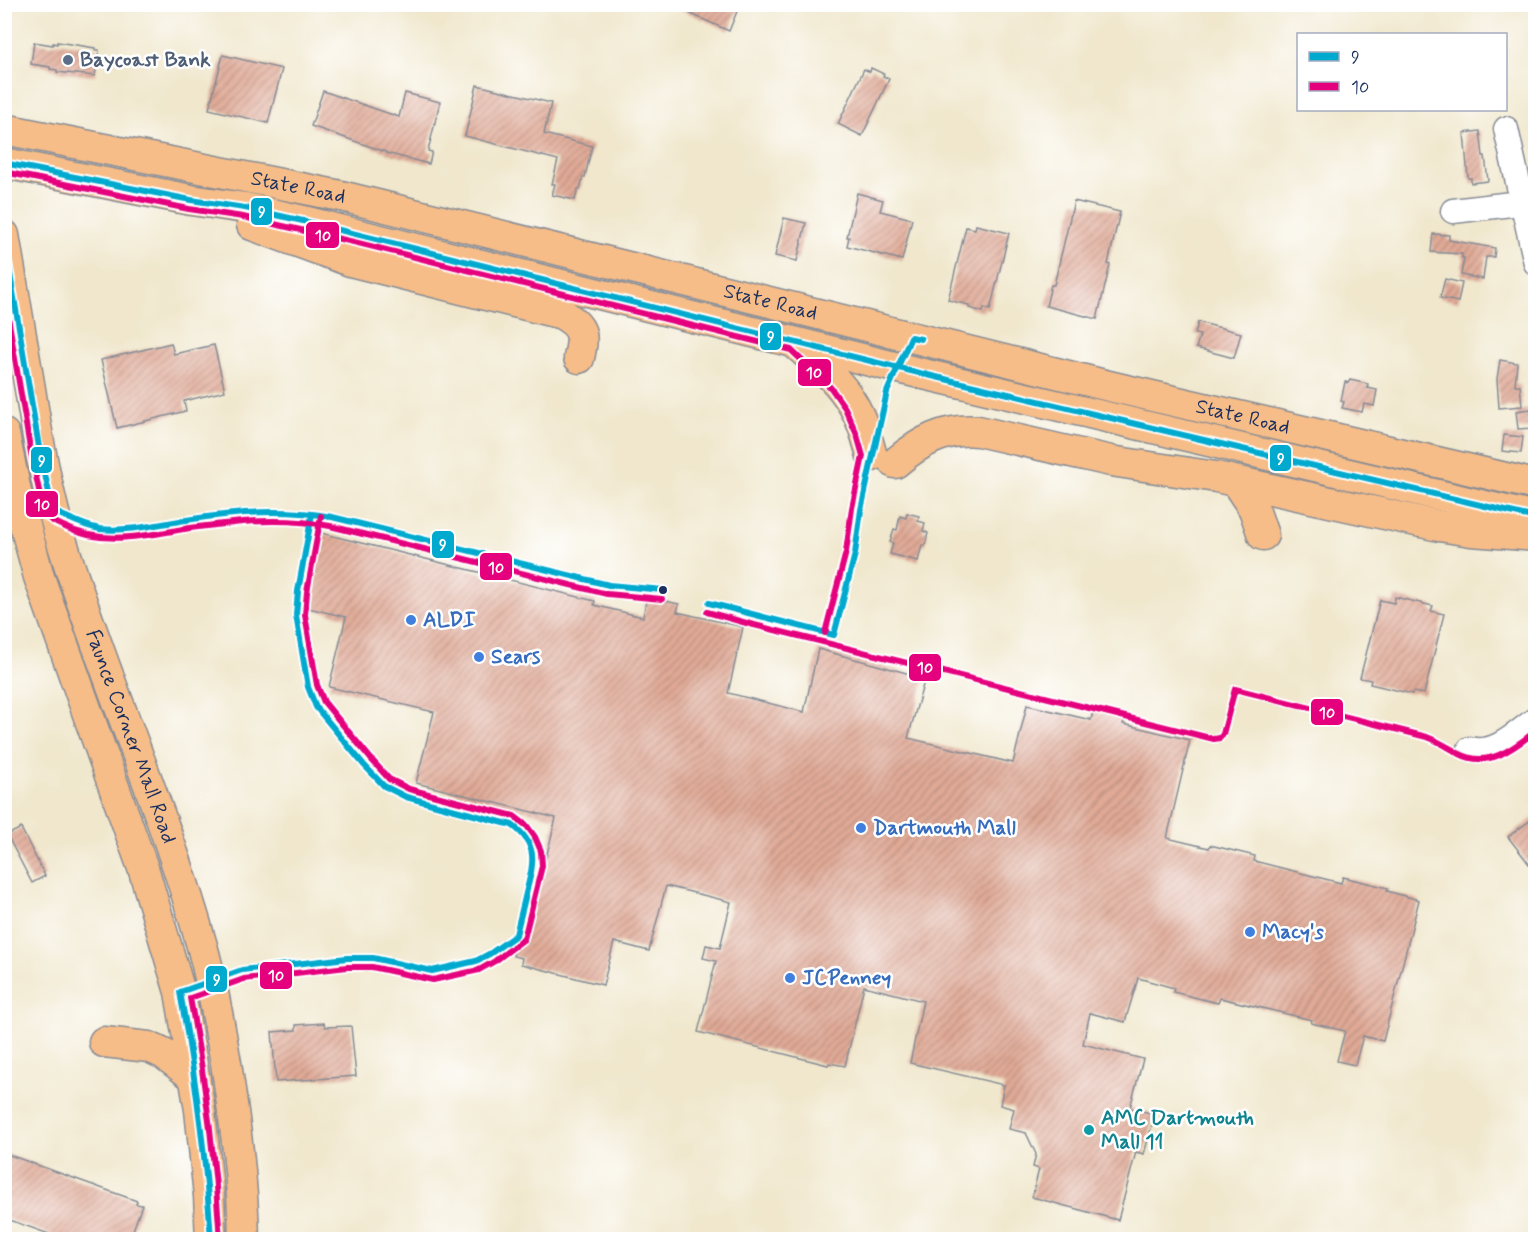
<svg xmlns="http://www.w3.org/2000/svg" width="1540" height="1244" viewBox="0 0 1540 1244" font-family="Mynerve,sans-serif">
<defs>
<pattern id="building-hatch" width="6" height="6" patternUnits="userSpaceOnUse" patternTransform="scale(1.5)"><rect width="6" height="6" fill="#e1aa96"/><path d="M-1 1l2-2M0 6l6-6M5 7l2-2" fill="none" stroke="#b68b7e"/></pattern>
</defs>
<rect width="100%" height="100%" fill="#fff"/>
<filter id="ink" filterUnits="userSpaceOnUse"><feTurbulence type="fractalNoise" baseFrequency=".0167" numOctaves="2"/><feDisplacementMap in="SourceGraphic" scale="12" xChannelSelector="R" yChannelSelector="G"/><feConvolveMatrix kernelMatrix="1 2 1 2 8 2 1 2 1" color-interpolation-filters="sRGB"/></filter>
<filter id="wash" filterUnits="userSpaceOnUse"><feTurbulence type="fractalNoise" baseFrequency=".008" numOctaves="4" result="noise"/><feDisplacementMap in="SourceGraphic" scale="24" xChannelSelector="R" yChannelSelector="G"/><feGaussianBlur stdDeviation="1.35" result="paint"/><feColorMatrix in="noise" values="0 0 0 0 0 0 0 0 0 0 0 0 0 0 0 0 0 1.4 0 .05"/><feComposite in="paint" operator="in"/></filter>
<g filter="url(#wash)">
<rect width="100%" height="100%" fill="#f0e7cc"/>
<g id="blocks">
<!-- building -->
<g fill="url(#building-hatch)">
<polygon points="669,4 740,4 729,31"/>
<polygon points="34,42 53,45 53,43 57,44 57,42 95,48 95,50 99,50 95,76 57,72 57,70 50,69 50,67 31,64"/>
<polygon points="223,55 282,69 268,123 209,109"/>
<polygon points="871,68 884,74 883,76 889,79 862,136 838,124 864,69 870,72"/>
<polygon points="477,85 551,103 544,134 592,146 585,177 583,177 580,189 578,189 575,200 552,195 555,184 552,184 558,160 465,136"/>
<polygon points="323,91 399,117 405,93 440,102 428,151 432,152 429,164 386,153 386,152 311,126"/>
<polygon points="1480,131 1483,156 1485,156 1488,181 1471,183 1471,178 1468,178 1464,133"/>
<polygon points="857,193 883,200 880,211 912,219 902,260 847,246 849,237 847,237"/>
<polygon points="1074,201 1120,212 1108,264 1110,265 1097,319 1046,306 1051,285 1054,285"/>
<polygon points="784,218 806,223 797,261 775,256"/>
<polygon points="976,225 1009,233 990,310 984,308 983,312 969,308 969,305 948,300 966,227 975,229"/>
<polygon points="1433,234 1449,235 1449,240 1495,248 1494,257 1486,257 1483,279 1461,275 1464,258 1462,258 1462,254 1431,252"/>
<polygon points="1445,279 1462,283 1458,302 1440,298"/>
<polygon points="1198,322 1241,333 1234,358 1196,348 1200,335 1195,334"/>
<polygon points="171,343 174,354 214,345 225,391 184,401 186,411 117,428 101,360"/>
<polygon points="1500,360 1517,363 1515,385 1520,385 1522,406 1499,408 1497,379"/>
<polygon points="1350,380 1368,384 1367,388 1377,390 1374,406 1364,404 1362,412 1342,408 1344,402 1341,401 1345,382 1349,383"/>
<polygon points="1531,409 1533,428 1518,429 1516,411"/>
<polygon points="1504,435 1523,437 1521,453 1502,451"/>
<polygon points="907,513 919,516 918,521 925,523 923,531 928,533 925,546 922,545 918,561 890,554 893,543 890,542 894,529 897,530 900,516 906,518"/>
<polygon points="321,533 595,601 594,605 643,617 647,597 679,604 677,612 743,627 728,693 804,712 818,649 925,678 908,738 1013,763 1027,705 1091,720 1094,708 1126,715 1123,724 1190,740 1167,838 1209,848 1210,845 1255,856 1254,861 1341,883 1343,877 1388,888 1387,891 1419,900 1383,1041 1363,1036 1355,1065 1337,1061 1345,1031 1311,1023 1312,1020 1220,998 1218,1003 1173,992 1174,988 1138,978 1125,1022 1090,1013 1083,1044 1143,1059 1130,1108 1155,1114 1144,1154 1136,1152 1118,1220 1032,1197 1039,1169 1033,1167 1036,1154 1026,1133 1009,1129 1014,1109 1000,1105 1004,1085 910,1063 923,1001 864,986 845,1066 829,1063 828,1065 698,1032 716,961 703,958 706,945 720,948 731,902 666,886 649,951 614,942 603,985 521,964 522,958 513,956 526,904 534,906 556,818 416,783 434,712 329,687 346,617 304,607"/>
<polygon points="1395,597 1433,606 1431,611 1444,614 1424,694 1413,692 1412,694 1370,684 1371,680 1360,678 1380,600 1394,603"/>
<polygon points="1536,816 1536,873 1508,837"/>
<polygon points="21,828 45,876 32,883 7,835"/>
<polygon points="324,1023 325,1027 351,1026 356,1076 276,1082 272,1032 296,1030 296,1025"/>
<polygon points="4,1153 137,1201 136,1204 142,1205 130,1239 63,1239 4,1218"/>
</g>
</g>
</g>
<g filter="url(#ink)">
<use href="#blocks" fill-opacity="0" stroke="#868b95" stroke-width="1.5"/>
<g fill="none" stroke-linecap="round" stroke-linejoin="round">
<!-- minor casing -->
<g stroke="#868b95" stroke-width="27">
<g id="minor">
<polyline points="1506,129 1536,263"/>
<polyline points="1453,211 1536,201"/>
<path d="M1470,749C1495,756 1516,733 1536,719"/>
</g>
</g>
<!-- major casing -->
<g stroke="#868b95" stroke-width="33">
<g id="major">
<path id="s1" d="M4,129L341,196L1109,386L1536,485"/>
<polyline points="4,163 191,200 245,208 303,221 919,373 1536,518"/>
<path d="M252,225L350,261L562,314C584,327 584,335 579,358"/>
<path id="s2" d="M4,235C13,286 21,338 30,389C38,441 47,492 62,542C104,678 164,809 202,946C213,984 219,1024 226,1063C235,1122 243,1180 244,1240"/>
<path d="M797,345C817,363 838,379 852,403C862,419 867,438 872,456"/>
<polyline points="4,434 16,492 39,577 144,871 180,992 200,1110 209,1196 211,1240"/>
<path d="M895,463C920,442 944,428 978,431L1111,461L1216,477L1439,526L1471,531L1536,536"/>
<polyline points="1236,482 1254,509 1263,535"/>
<polyline points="104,1042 149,1047 164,1054 195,1078"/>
</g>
</g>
<!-- minor -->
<use href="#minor" stroke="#fff" stroke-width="24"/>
<!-- major -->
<use href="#major" stroke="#f7bd88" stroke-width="30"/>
<!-- bus-1 casing -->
<g stroke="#fff" stroke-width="10">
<g id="bus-1">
<polyline points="4,163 191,200 245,208 303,221 919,373 1536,518"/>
<path d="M4,238L39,447L53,511C69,518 83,526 100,529C129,532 158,524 186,520C234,512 284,508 332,517L609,585L663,590"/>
<polyline points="709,603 834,635 855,554 861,510 887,392 911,337 921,339"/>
<path d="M211,1240C206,1156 195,1074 180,992L242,970L347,958H373L432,971L476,961L491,953L516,935C519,921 523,907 526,893C533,865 540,845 512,825L406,797L384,786L364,765L316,707L308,687L296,615L298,591L312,514"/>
</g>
</g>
<!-- bus-2 casing -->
<g stroke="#fff" stroke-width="10">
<g id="bus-2">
<polyline points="4,172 189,209 243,217 358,243 791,350 831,388 845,408 857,435 863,456 852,508 846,552 825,633"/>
<path d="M4,293L30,448L44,514C49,520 56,523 63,526C102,546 143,536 184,529C204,526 224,524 243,522C272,520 301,520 330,526L607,594L662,599"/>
<path d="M707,612L750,624L1214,739L1220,738L1223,734L1235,689L1427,737C1439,741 1449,748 1460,754C1488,769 1514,748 1536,731"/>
<path d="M220,1239C215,1158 205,1078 190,998L244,979L347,967H372L433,980L479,970L495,961L524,939L542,866L541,851L535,837L527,826L514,816L409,789L389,779L371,759L324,702L317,685L305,615L307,592L321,516"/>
</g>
</g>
<!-- bus-1 -->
<use href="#bus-1" stroke="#00a9ce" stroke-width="6"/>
<!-- bus-2 -->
<use href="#bus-2" stroke="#e5007d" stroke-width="6"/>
</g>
</g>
<!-- markers -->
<circle fill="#5c6f8a" stroke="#fff" stroke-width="2" cx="68" cy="60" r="6"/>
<circle fill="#1b2f5e" stroke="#fff" stroke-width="2" cx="663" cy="590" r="5"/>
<g fill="#3f7fe0" stroke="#fff" stroke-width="2">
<circle cx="411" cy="620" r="6"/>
<circle cx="479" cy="657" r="6"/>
<circle cx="861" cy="828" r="6"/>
<circle cx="1250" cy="932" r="6"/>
<circle cx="790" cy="978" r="6"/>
</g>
<circle fill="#0f9aa8" stroke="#fff" stroke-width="2" cx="1089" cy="1130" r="6"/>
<g text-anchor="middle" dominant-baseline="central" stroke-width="5" stroke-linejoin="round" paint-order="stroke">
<!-- service labels -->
<g font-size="21" font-weight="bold" fill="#4e5e75" stroke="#fff" text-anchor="start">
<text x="80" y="60">Baycoast Bank</text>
</g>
<!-- street labels -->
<g font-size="21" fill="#1b2f5e" stroke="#fff">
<text stroke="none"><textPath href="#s1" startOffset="300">State Road</textPath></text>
<text stroke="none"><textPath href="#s1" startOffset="786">State Road</textPath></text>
<text stroke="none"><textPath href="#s1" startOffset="1272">State Road</textPath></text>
<text stroke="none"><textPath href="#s2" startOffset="519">Faunce Corner Mall Road</textPath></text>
</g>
<!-- shop labels -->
<g font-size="21" font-weight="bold" fill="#366cbe" stroke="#fff" text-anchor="start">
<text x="423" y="620">ALDI</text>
<text x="491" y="657">Sears</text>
<text x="873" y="828">Dartmouth Mall</text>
<text x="1262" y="932">Macy's</text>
<text x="802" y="978">JCPenney</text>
</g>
<!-- culture labels -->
<g font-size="21" font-weight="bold" fill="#0d838f" stroke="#fff" text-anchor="start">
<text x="1101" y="1118">AMC Dartmouth<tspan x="1101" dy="24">Mall 11</tspan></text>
</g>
</g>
<g stroke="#fff" stroke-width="2">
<rect x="250" y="197" width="23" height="29" rx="6" fill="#00a9ce"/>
<rect x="305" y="221" width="35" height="28" rx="6" fill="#e5007d"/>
<rect x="759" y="322" width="23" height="29" rx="6" fill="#00a9ce"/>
<rect x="797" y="358" width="35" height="29" rx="6" fill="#e5007d"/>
<rect x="1269" y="444" width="23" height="28" rx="6" fill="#00a9ce"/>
<rect x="30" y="446" width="23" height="28" rx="6" fill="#00a9ce"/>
<rect x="25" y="490" width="34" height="28" rx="6" fill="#e5007d"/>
<rect x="431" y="530" width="24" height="29" rx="6" fill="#00a9ce"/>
<rect x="479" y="552" width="34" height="29" rx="6" fill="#e5007d"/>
<rect x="908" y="653" width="34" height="29" rx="6" fill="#e5007d"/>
<rect x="1310" y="698" width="34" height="28" rx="6" fill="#e5007d"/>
<rect x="259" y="961" width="34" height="29" rx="6" fill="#e5007d"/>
<rect x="205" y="965" width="23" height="28" rx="6" fill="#00a9ce"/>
</g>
<g font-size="16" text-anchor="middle" font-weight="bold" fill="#fff">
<text x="262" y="217">9</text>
<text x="323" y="241">10</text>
<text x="771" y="342">9</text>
<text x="814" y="378">10</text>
<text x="1281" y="464">9</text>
<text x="42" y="466">9</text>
<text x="42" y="510">10</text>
<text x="443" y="550">9</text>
<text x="496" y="573">10</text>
<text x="925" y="673">10</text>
<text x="1327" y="718">10</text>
<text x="276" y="981">10</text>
<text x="217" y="985">9</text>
</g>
<!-- margin -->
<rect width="1540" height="1244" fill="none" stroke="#fff" stroke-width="24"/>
<!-- legend -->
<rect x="1297" y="33" width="210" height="78" fill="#ffffff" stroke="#a4acbf" stroke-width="1.5"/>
<rect x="1309" y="52" width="30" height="9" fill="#00a9ce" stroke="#a4acbf" stroke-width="1.5"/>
<text x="1351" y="63" font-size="18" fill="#1b2f5e">9</text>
<rect x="1309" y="82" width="30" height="9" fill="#e5007d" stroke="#a4acbf" stroke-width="1.5"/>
<text x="1351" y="93" font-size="18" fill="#1b2f5e">10</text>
</svg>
